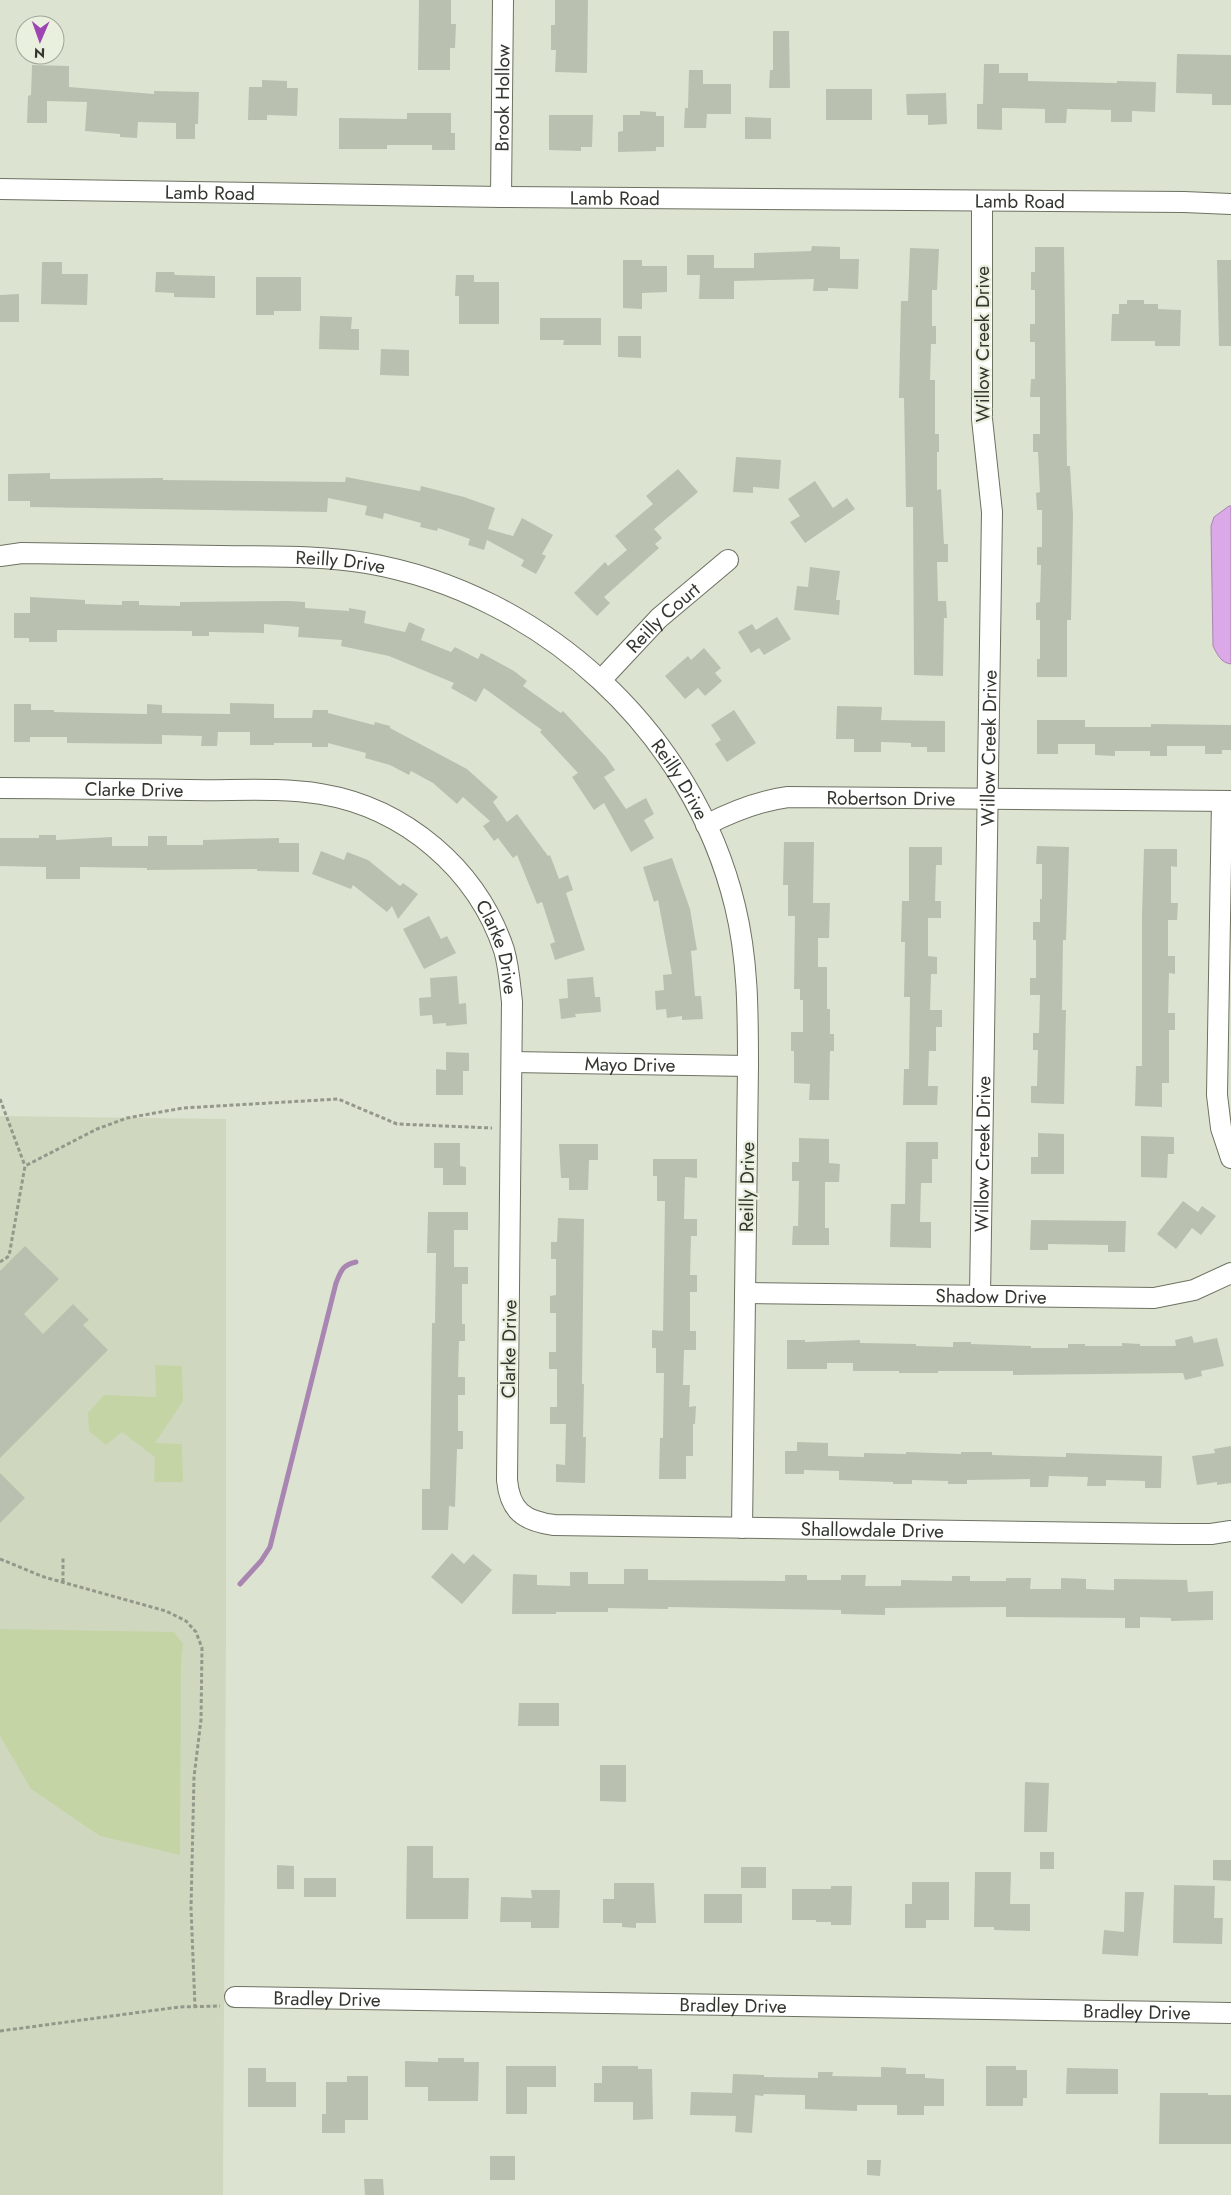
<svg xmlns="http://www.w3.org/2000/svg" width="1231" height="2195" viewBox="0 0 1231 2195" font-family="Jost,sans-serif">
<rect width="100%" height="100%" fill="#dde3d1"/>
<!-- built -->
<polygon fill="#cfd8bf" points="0,1116 226,1119 226,1643 223,2195 0,2195"/>
<!-- green -->
<g fill="#c5d4a5">
<polygon points="155,1365 182,1366 183,1401 155,1443 182,1444 183,1482 154,1482 155,1457 122,1432 106,1445 89,1431 88,1413 104,1395 156,1397"/>
<polygon points="0,1629 174,1632 183,1644 181,1661 180,1855 100,1836 31,1789 0,1736"/>
</g>
<!-- water -->
<path fill="#dba8e8" stroke="#a986b1" d="M1229,506H1231V664C1221,663 1217,654 1213,646L1211,526L1214,517Z"/>
<g fill="none" stroke-linecap="round" stroke-linejoin="round">
<!-- stream -->
<path stroke="#a986b1" stroke-width="5" d="M240,1584L261,1561L270,1547L336,1283C341,1271 342,1265 356,1262"/>
</g>
<!-- building -->
<g fill="#bac0af">
<polygon points="419,0 451,0 451,24 456,24 455,48 450,48 450,70 418,70"/>
<polygon points="555,0 588,0 587,73 555,72 556,50 551,50 551,25 555,25"/>
<polygon points="773,31 789,31 790,88 769,88 770,70 773,70"/>
<polygon points="1177,54 1231,55 1231,105 1212,105 1212,94 1176,93"/>
<polygon points="984,64 999,64 999,73 1028,73 1028,81 1117,83 1117,81 1156,82 1155,112 1132,111 1132,122 1111,122 1111,110 1067,109 1066,123 1045,123 1045,109 1002,108 1002,130 977,129 977,104 983,104"/>
<polygon points="32,65 69,66 69,87 154,94 154,91 199,92 198,124 195,124 195,139 176,139 176,123 138,122 137,138 120,137 120,134 85,131 87,102 47,101 47,123 27,123 28,96 31,95"/>
<polygon points="689,70 703,70 703,84 731,84 731,114 707,114 706,128 684,128 685,108 688,108"/>
<polygon points="262,80 287,81 287,88 298,88 297,116 267,115 267,120 248,120 249,87 262,87"/>
<rect x="826" y="89" width="46" height="31"/>
<polygon points="946,93 947,124 928,125 928,115 907,115 906,94"/>
<polygon points="640,111 656,112 656,116 664,116 664,147 656,147 656,151 618,152 618,132 623,131 623,115 640,115"/>
<polygon points="407,113 451,113 451,133 455,133 455,150 432,150 432,145 387,145 387,149 339,149 339,118 407,119"/>
<polygon points="549,115 593,115 592,147 581,147 581,151 549,150"/>
<polygon points="745,117 771,118 771,139 745,139"/>
<polygon points="812,246 840,247 840,259 859,259 858,289 828,288 828,291 813,291 814,279 734,281 734,299 699,299 700,275 687,275 687,255 714,255 714,268 754,268 754,253 811,251"/>
<polygon points="1035,247 1064,247 1067,466 1070,466 1073,515 1071,620 1067,620 1067,677 1037,677 1037,659 1040,659 1040,620 1036,620 1036,603 1040,602 1041,565 1037,565 1037,547 1042,547 1042,510 1037,510 1036,493 1040,492 1038,452 1033,452 1033,434 1040,434 1040,397 1030,397 1031,379 1035,379 1035,342 1030,342 1030,324 1035,324 1035,290 1031,290 1031,272 1035,272"/>
<polygon points="910,248 939,249 937,290 932,290 932,326 936,326 936,344 931,344 930,380 935,380 935,434 939,434 939,452 937,452 937,490 941,489 944,544 948,544 948,562 937,562 938,601 946,601 947,618 944,618 943,676 914,675 913,507 906,507 904,398 899,398 901,301 908,301"/>
<polygon points="623,260 642,260 642,266 667,266 667,292 642,293 642,309 623,308"/>
<polygon points="1217,260 1231,260 1231,346 1219,346"/>
<polygon points="42,262 62,262 62,274 88,274 87,305 41,304"/>
<polygon points="156,272 174,272 175,275 215,276 215,298 174,297 174,293 155,292"/>
<polygon points="456,275 474,275 474,282 499,282 499,324 459,324 459,296 455,296"/>
<polygon points="256,277 301,277 301,311 274,311 274,315 256,315"/>
<polygon points="19,294 19,322 0,322 0,295"/>
<polygon points="1127,300 1144,300 1144,304 1158,304 1158,309 1181,310 1180,346 1155,346 1155,341 1111,341 1112,314 1119,314 1119,304 1127,304"/>
<polygon points="320,316 352,317 351,329 359,329 359,350 319,349"/>
<polygon points="540,318 601,318 601,345 563,345 564,340 540,340"/>
<polygon points="618,336 641,336 641,358 618,357"/>
<polygon points="381,349 409,350 409,376 380,375"/>
<polygon points="736,457 781,460 779,489 753,487 753,493 733,492"/>
<polygon points="678,469 698,492 654,529 662,538 655,544 659,548 604,597 610,603 597,616 574,593 605,562 608,566 627,550 615,536 653,504 646,496"/>
<polygon points="50,473 50,479 163,478 163,480 345,482 346,477 420,491 421,486 464,497 495,508 488,529 513,536 522,518 553,535 542,554 546,556 536,574 521,566 524,560 487,540 484,550 468,545 470,539 438,528 437,531 420,527 421,523 384,513 383,519 365,515 367,506 328,498 327,512 30,507 30,501 8,501 8,474"/>
<polygon points="815,481 833,508 847,498 855,509 805,543 790,522 800,516 788,499"/>
<polygon points="810,567 840,571 836,600 840,600 839,615 794,610 797,586 808,587"/>
<polygon points="30,597 85,600 85,604 122,605 122,601 139,601 139,605 180,606 180,602 290,601 305,602 305,608 349,611 349,608 366,611 364,623 405,632 409,622 425,629 421,640 451,652 455,647 478,659 481,653 514,671 527,681 523,686 561,713 563,711 606,757 615,770 604,777 626,809 646,798 654,814 644,820 654,838 631,852 604,803 594,810 572,777 578,773 540,732 542,730 484,688 476,702 451,688 454,683 389,656 341,646 342,640 298,637 299,627 264,624 264,633 209,632 209,636 192,636 192,631 57,630 57,642 29,642 29,638 14,638 14,613 30,613"/>
<polygon points="777,617 791,639 764,655 759,648 751,653 738,632 752,624 756,630"/>
<polygon points="704,648 721,668 715,673 722,681 705,696 698,688 685,699 665,676 688,656 691,660"/>
<polygon points="230,703 274,704 274,718 312,718 313,710 328,710 328,713 374,725 375,722 390,726 390,728 467,769 498,797 493,802 507,822 517,814 548,856 550,855 559,879 568,875 573,890 566,893 585,950 555,960 550,944 555,942 542,902 537,904 517,855 513,858 498,838 494,841 483,826 490,821 463,797 457,804 433,783 411,771 409,775 390,765 365,758 366,753 328,743 328,747 312,747 312,743 274,743 274,745 250,745 250,732 218,732 217,746 201,746 202,736 162,735 162,744 67,743 67,737 30,737 30,742 14,742 14,704 31,704 31,710 54,710 54,712 147,714 147,704 162,705 162,713 230,714"/>
<polygon points="837,706 882,707 881,720 945,721 945,752 927,752 927,747 911,747 911,743 881,742 881,752 854,752 854,739 836,739"/>
<polygon points="734,710 756,743 727,762 715,744 721,740 711,725"/>
<polygon points="1037,720 1085,720 1085,727 1151,727 1151,724 1231,725 1231,750 1222,750 1222,754 1205,754 1205,746 1167,746 1167,756 1150,756 1150,751 1115,751 1115,756 1095,755 1095,744 1058,744 1058,754 1037,754"/>
<polygon points="39,835 56,835 56,840 112,837 112,846 148,846 148,836 167,836 167,845 203,845 203,840 279,838 279,843 299,843 299,872 257,871 257,869 147,870 147,868 80,867 80,879 46,879 46,867 0,866 0,838 39,838"/>
<polygon points="784,842 814,842 813,903 830,903 829,938 818,938 818,967 827,967 827,1009 830,1009 830,1034 834,1034 834,1051 830,1051 829,1100 809,1100 810,1084 794,1083 794,1051 791,1051 791,1032 803,1032 803,1000 800,1000 800,989 794,989 795,916 788,916 788,885 783,885"/>
<polygon points="1037,846 1069,847 1066,940 1063,940 1062,1010 1066,1010 1064,1104 1031,1103 1031,1086 1037,1086 1038,1050 1033,1050 1033,1033 1039,1033 1040,995 1030,995 1030,978 1036,978 1036,940 1033,940 1033,922 1040,922 1040,899 1042,899 1042,864 1036,864"/>
<polygon points="909,847 942,847 942,865 936,865 935,901 941,901 941,918 928,918 928,956 937,957 937,974 931,974 930,1010 942,1010 942,1027 936,1027 936,1051 929,1051 928,1086 938,1086 937,1105 903,1105 904,1069 909,1069 910,997 904,997 905,942 901,942 902,901 909,901"/>
<polygon points="1144,849 1177,849 1177,867 1171,866 1171,903 1178,903 1177,920 1168,920 1168,956 1175,956 1175,974 1169,973 1168,1013 1175,1013 1175,1030 1169,1030 1169,1083 1162,1083 1162,1107 1135,1106 1136,1066 1142,1066 1142,915"/>
<polygon points="321,851 344,860 347,852 368,860 400,886 403,883 418,894 398,919 392,906 387,912 353,885 351,889 312,874"/>
<polygon points="672,858 690,909 697,950 691,951 695,996 701,996 703,1019 682,1020 682,1016 667,1018 666,1009 656,1010 655,991 664,990 663,975 672,974 658,900 654,902 643,867"/>
<polygon points="429,916 441,939 447,936 456,953 424,969 403,929"/>
<polygon points="457,976 459,1004 466,1003 467,1024 446,1026 446,1023 433,1024 432,1015 420,1016 419,998 431,997 430,978"/>
<polygon points="593,977 595,997 600,997 601,1012 575,1014 576,1017 561,1019 559,999 568,998 567,979"/>
<polygon points="446,1052 469,1053 469,1071 463,1071 463,1095 436,1095 436,1069 446,1070"/>
<polygon points="1038,1133 1064,1134 1064,1174 1031,1174 1031,1157 1038,1157"/>
<polygon points="1141,1136 1174,1137 1174,1154 1168,1154 1167,1178 1141,1177"/>
<polygon points="799,1138 829,1139 829,1163 840,1164 839,1182 825,1182 825,1228 829,1228 829,1245 792,1245 793,1226 798,1226 799,1181 792,1181 792,1162 799,1162"/>
<polygon points="906,1142 938,1142 938,1159 932,1159 932,1183 921,1183 920,1222 931,1222 931,1248 890,1247 891,1204 905,1204"/>
<polygon points="434,1143 460,1143 460,1166 466,1167 466,1185 443,1185 443,1168 434,1168"/>
<polygon points="559,1144 598,1144 598,1160 589,1160 588,1190 569,1190 569,1178 561,1178"/>
<polygon points="653,1159 697,1159 697,1178 685,1177 684,1219 697,1219 697,1236 691,1236 690,1275 697,1275 697,1292 690,1292 690,1331 696,1331 696,1350 684,1350 683,1385 690,1385 689,1407 696,1406 695,1424 693,1424 693,1456 686,1456 686,1479 659,1479 660,1438 663,1438 664,1373 656,1373 656,1348 652,1348 652,1330 663,1331 665,1201 657,1201 657,1176 653,1176"/>
<polygon points="1183,1201 1198,1212 1202,1206 1216,1216 1201,1235 1192,1228 1176,1249 1157,1234"/>
<polygon points="428,1212 468,1212 468,1230 454,1230 454,1267 468,1267 468,1284 462,1284 462,1324 465,1324 465,1341 459,1341 458,1377 465,1377 465,1395 458,1395 458,1431 463,1431 463,1449 457,1449 455,1507 449,1506 448,1530 422,1530 422,1489 430,1489 432,1323 435,1323 436,1253 427,1253"/>
<polygon points="558,1218 584,1219 582,1384 584,1384 583,1437 586,1437 585,1483 556,1482 556,1464 565,1465 566,1424 550,1424 550,1407 557,1407 557,1369 549,1369 549,1352 556,1352 556,1313 550,1313 550,1296 556,1295 556,1259 551,1259 551,1242 557,1242"/>
<polygon points="1031,1220 1126,1221 1125,1252 1108,1252 1108,1245 1048,1244 1048,1250 1030,1250"/>
<polygon points="25,1246 59,1279 24,1314 43,1334 73,1304 89,1320 83,1325 108,1350 0,1458 0,1271"/>
<polygon points="1192,1336 1194,1343 1217,1338 1224,1366 1201,1371 1202,1376 1185,1380 1183,1373 1013,1375 1013,1371 938,1371 938,1373 899,1373 899,1371 853,1371 853,1363 827,1363 827,1369 787,1369 787,1340 805,1340 805,1342 860,1340 860,1343 916,1344 916,1346 953,1347 953,1342 971,1342 971,1344 1031,1346 1031,1348 1068,1348 1068,1344 1085,1344 1085,1346 1122,1346 1122,1343 1140,1344 1140,1346 1176,1346 1175,1340"/>
<polygon points="797,1442 828,1443 828,1456 864,1457 864,1453 906,1454 906,1452 961,1454 961,1452 992,1452 992,1455 1066,1457 1066,1453 1162,1456 1161,1488 1145,1488 1145,1481 1106,1480 1106,1486 1087,1486 1088,1477 1049,1476 1048,1487 1030,1487 1030,1479 967,1480 967,1484 948,1484 948,1481 912,1480 912,1484 893,1484 893,1482 839,1480 839,1471 804,1470 804,1474 785,1474 785,1451 797,1451"/>
<polygon points="1231,1446 1231,1483 1217,1485 1217,1482 1197,1485 1192,1456 1215,1453 1214,1449"/>
<polygon points="0,1473 25,1498 0,1523"/>
<polygon points="452,1553 464,1564 473,1554 492,1570 462,1604 431,1577"/>
<polygon points="624,1569 648,1569 648,1580 785,1581 785,1575 807,1575 807,1580 841,1580 841,1575 866,1575 865,1586 901,1586 901,1580 952,1581 952,1576 970,1576 970,1581 1006,1581 1006,1578 1031,1578 1030,1589 1061,1589 1061,1578 1086,1579 1086,1589 1114,1590 1114,1579 1187,1580 1188,1592 1213,1591 1213,1620 1171,1621 1171,1618 1140,1617 1140,1628 1125,1628 1125,1618 1006,1617 1006,1607 885,1608 885,1615 841,1614 841,1610 668,1607 668,1609 608,1608 608,1612 556,1612 556,1614 512,1614 513,1574 537,1575 537,1585 570,1586 570,1572 588,1572 588,1584 624,1584"/>
<polygon points="519,1703 559,1703 559,1726 518,1726"/>
<polygon points="600,1765 626,1765 626,1802 600,1801"/>
<polygon points="1025,1782 1049,1783 1047,1832 1024,1832"/>
<polygon points="407,1846 433,1846 433,1878 469,1878 468,1919 406,1919"/>
<rect x="1040" y="1852" width="14" height="17"/>
<polygon points="1213,1860 1231,1860 1231,1881 1213,1880"/>
<polygon points="277,1865 294,1866 294,1889 277,1889"/>
<rect x="741" y="1867" width="25" height="21"/>
<polygon points="975,1872 1011,1872 1010,1904 1030,1904 1030,1931 994,1930 994,1927 974,1927"/>
<rect x="304" y="1878" width="32" height="19"/>
<polygon points="912,1882 949,1882 949,1920 926,1920 926,1928 905,1928 905,1904 912,1904"/>
<polygon points="614,1883 654,1883 656,1923 636,1923 636,1928 622,1927 622,1923 603,1923 603,1899 614,1899"/>
<polygon points="1174,1885 1215,1886 1214,1918 1223,1918 1222,1944 1173,1943"/>
<polygon points="831,1886 852,1886 851,1925 831,1925 831,1922 816,1922 816,1920 792,1920 792,1889 831,1889"/>
<polygon points="531,1890 560,1890 559,1928 531,1928 531,1922 500,1922 501,1897 532,1898"/>
<polygon points="1125,1892 1144,1892 1138,1956 1102,1954 1104,1930 1124,1932"/>
<rect x="704" y="1894" width="38" height="29"/>
<polygon points="438,2058 464,2058 464,2062 479,2062 478,2101 428,2101 428,2087 405,2087 405,2061 438,2062"/>
<polygon points="506,2066 556,2066 556,2087 527,2087 527,2114 506,2114"/>
<polygon points="602,2066 638,2066 638,2069 652,2069 653,2119 633,2120 633,2102 594,2102 594,2083 602,2083"/>
<polygon points="986,2066 1016,2066 1016,2070 1027,2070 1027,2098 1023,2098 1023,2106 986,2106"/>
<polygon points="881,2067 906,2068 906,2074 925,2074 925,2078 944,2079 944,2106 924,2106 924,2115 897,2115 897,2105 857,2105 857,2111 805,2109 805,2095 764,2094 763,2096 755,2095 752,2133 735,2132 736,2116 690,2115 691,2092 732,2093 733,2074 764,2075 764,2077 818,2078 818,2072 833,2072 832,2076 881,2077"/>
<polygon points="248,2068 266,2068 266,2082 296,2082 296,2107 248,2107"/>
<polygon points="1067,2068 1118,2069 1118,2094 1066,2094"/>
<polygon points="347,2076 368,2076 368,2120 345,2120 345,2133 322,2133 322,2114 326,2114 326,2082 347,2082"/>
<polygon points="1160,2093 1208,2093 1208,2095 1231,2095 1231,2144 1159,2144"/>
<rect x="490" y="2156" width="25" height="24"/>
<polygon points="867,2160 881,2160 880,2176 867,2175"/>
<polygon points="364,2179 383,2179 384,2195 365,2195"/>
</g>
<g fill="none" stroke-linecap="round" stroke-linejoin="round">
<!-- street casing -->
<g stroke="#6d7262" stroke-width="22">
<g id="street">
<path id="s1" d="M0,189L501,197L1184,202L1231,204"/>
<path id="s2" d="M501,197L503,0"/>
<path id="s3" d="M0,556L22,553C88,554 154,555 220,556C269,557 318,555 366,563C542,593 693,732 735,906C748,959 748,1012 748,1066L742,1528"/>
<path id="s4" d="M601,680L659,618L728,560"/>
<path id="s5" d="M0,788C63,788 126,789 189,790C232,791 278,787 321,794C405,808 477,869 504,950C509,967 510,985 512,1002L507,1480C510,1511 524,1521 554,1525L1175,1534H1211L1231,1531"/>
<polyline points="1222,801 1217,1095 1221,1128 1231,1158"/>
<path id="s6" d="M706,825C733,811 758,801 788,797L1231,801"/>
<path id="s7" d="M512,1062L748,1066"/>
<path id="s8" d="M745,1293L1154,1298L1194,1290L1231,1273"/>
<path id="s9" d="M980,1296L992,512L982,419V201"/>
<path id="s10" d="M235,1997L1231,2013"/>
</g>
</g>
<!-- path -->
<g stroke="#93988b" stroke-width="3" stroke-dasharray="4 2.5" stroke-linecap="butt">
<polyline points="0,1099 25,1166"/>
<polyline points="0,1262 9,1256 25,1166 97,1129 127,1118 183,1108 338,1099 397,1124 492,1128"/>
<polyline points="0,1559 44,1577 166,1611 186,1621 196,1632 202,1648 201,1720 194,1777 191,1908 195,2007"/>
<polyline points="63,1582 63,1557"/>
<polyline points="0,2031 179,2007 220,2006"/>
</g>
<!-- street -->
<use href="#street" stroke="#fff" stroke-width="20"/>
</g>
<g text-anchor="middle" dominant-baseline="central" stroke-width="4.5" stroke-linejoin="round" paint-order="stroke">
<!-- street labels -->
<g font-size="19" fill="#343730" stroke="#eaf0de">
<text stroke="none"><textPath href="#s2" startOffset="99">Brook Hollow</textPath></text>
<text stroke="none"><textPath href="#s1" startOffset="210">Lamb Road</textPath></text>
<text stroke="none"><textPath href="#s1" startOffset="615">Lamb Road</textPath></text>
<text stroke="none"><textPath href="#s1" startOffset="1020">Lamb Road</textPath></text>
<text transform="translate(982 344) rotate(-90)">Willow Creek Drive</text>
<text stroke="none"><textPath href="#s3" startOffset="341">Reilly Drive</textPath></text>
<text stroke="none"><textPath href="#s4" startOffset="88">Reilly Court</textPath></text>
<text stroke="none"><textPath href="#s9" startOffset="548">Willow Creek Drive</textPath></text>
<text stroke="none"><textPath href="#s3" startOffset="760">Reilly Drive</textPath></text>
<text stroke="none"><textPath href="#s5" startOffset="134">Clarke Drive</textPath></text>
<text stroke="none"><textPath href="#s6" startOffset="190">Robertson Drive</textPath></text>
<text stroke="none"><textPath href="#s5" startOffset="569">Clarke Drive</textPath></text>
<text stroke="none"><textPath href="#s7" startOffset="118">Mayo Drive</textPath></text>
<text stroke="none"><textPath href="#s9" startOffset="142">Willow Creek Drive</textPath></text>
<text transform="translate(747 1187) rotate(-89)">Reilly Drive</text>
<text stroke="none"><textPath href="#s8" startOffset="246">Shadow Drive</textPath></text>
<text transform="translate(509 1349) rotate(-89)">Clarke Drive</text>
<text stroke="none"><textPath href="#s5" startOffset="1495">Shallowdale Drive</textPath></text>
<text stroke="none"><textPath href="#s10" startOffset="92">Bradley Drive</textPath></text>
<text stroke="none"><textPath href="#s10" startOffset="498">Bradley Drive</textPath></text>
<text stroke="none"><textPath href="#s10" startOffset="902">Bradley Drive</textPath></text>
</g>
</g>
<!-- north arrow -->
<g transform="translate(40 40) rotate(182)"><circle r="24" fill="#eaf0de" stroke="#a1a698"/>
<path d="M0-4L9 19L0 12L-9 19Z" fill="#9d45b2"/>
<text y="-8" font-size="14" font-weight="bold" text-anchor="middle" fill="#343730">N</text>
</g>
</svg>
